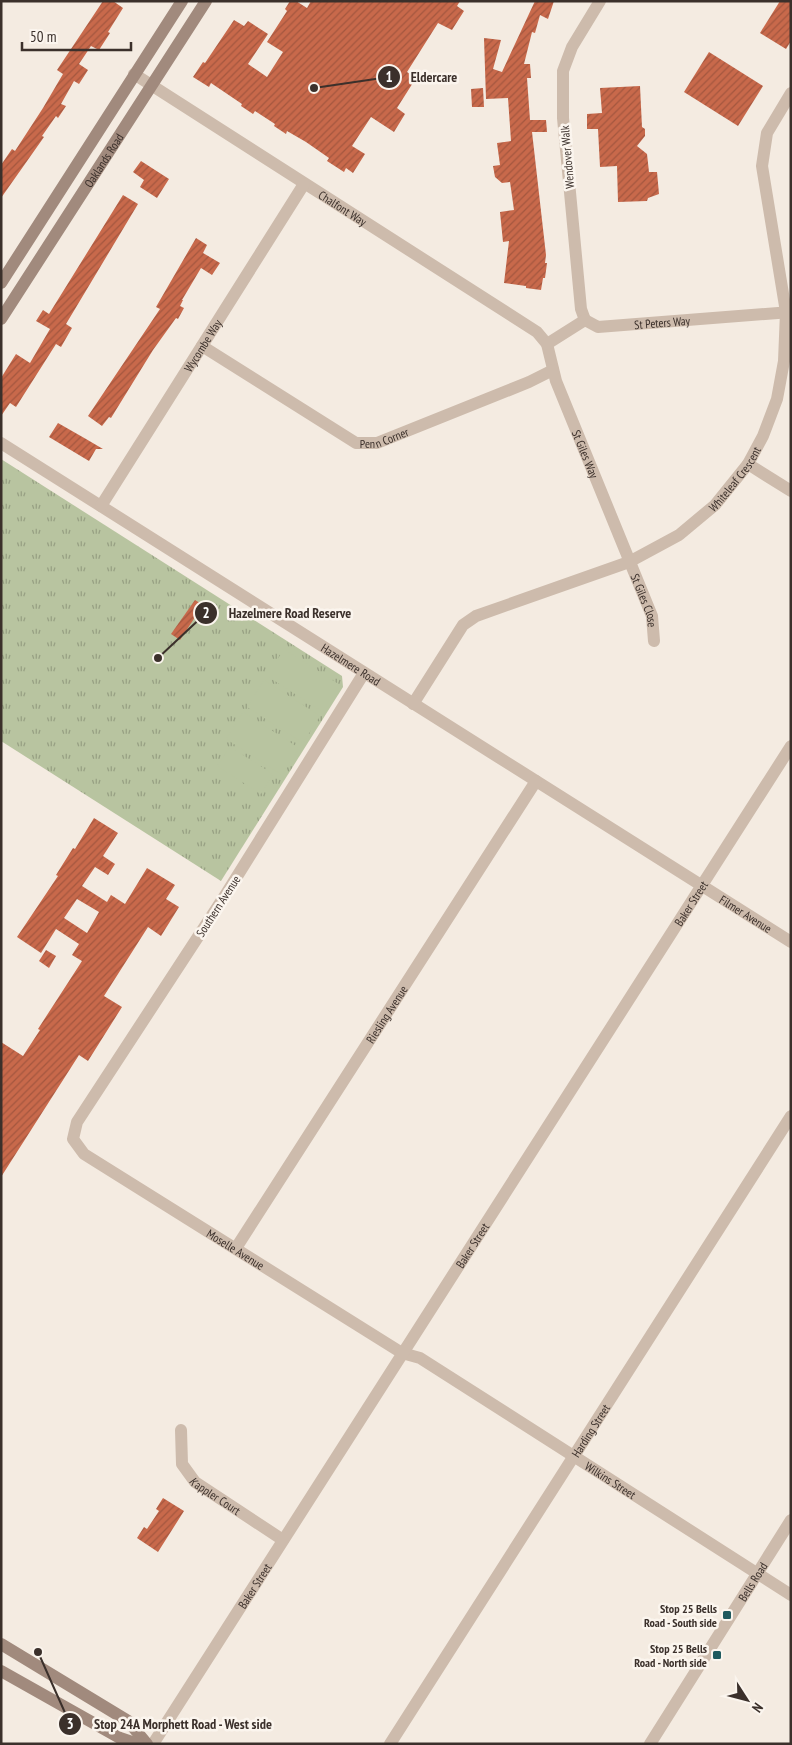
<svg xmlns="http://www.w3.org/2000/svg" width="792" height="1745" viewBox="0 0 792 1745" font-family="'PT Sans Narrow',sans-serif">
<defs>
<pattern id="grass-tufts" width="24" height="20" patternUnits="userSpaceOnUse" patternTransform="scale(1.25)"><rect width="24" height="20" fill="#b8c4a0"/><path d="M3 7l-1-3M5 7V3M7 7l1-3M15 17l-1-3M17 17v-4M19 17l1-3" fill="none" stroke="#97a083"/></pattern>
<pattern id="building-hatch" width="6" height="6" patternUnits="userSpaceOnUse" patternTransform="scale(1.25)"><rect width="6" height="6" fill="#c8694b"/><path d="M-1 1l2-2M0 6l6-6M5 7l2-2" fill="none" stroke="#a4573f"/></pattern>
</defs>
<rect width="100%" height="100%" fill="#f4ebe1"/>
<!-- grass -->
<polygon fill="url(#grass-tufts)" points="1,459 342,676 343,687 221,881 1,741"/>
<!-- pitch -->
<g fill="#b8c4a0">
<polygon points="284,649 340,685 323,712 267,676"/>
<polygon points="264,680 320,716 303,743 247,707"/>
<polygon points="243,712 299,748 282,775 226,739"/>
<polygon points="230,747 273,774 261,794 217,766"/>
</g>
<!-- building -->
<g fill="url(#building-hatch)" fill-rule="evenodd">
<polygon points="103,1 113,1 123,8 108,32 110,33 99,50 91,46 79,64 88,70 79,84 74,81 61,104 66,106 58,118 56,116 42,136 44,137 1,198 1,165 12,149 15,151 43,108 63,74 57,70"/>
<polygon points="290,1 296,1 307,8 311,1 460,1 457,6 464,11 452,30 438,23 407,72 416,78 397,108 405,114 394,132 371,117 352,146 365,154 353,173 346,168 344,172 327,161 329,158 306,142 287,131 286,134 274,126 275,124 255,111 253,114 241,106 242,104 211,83 209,87 193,77 203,62 205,63 234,20 244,26 248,21 268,34 248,64 267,77 283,52 267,42 287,11 285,9"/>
<polygon points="535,1 554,1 548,19 540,15 535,33 532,32 524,64 530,64 531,78 527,78 530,120 546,120 547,132 532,132 546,255 545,263 547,263 545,278 543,278 541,290 526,288 526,286 504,283 509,241 503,242 500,212 514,210 510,182 502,183 495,177 493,166 500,165 497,143 511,141 508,98 486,99 484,38 501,40 493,69 502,72"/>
<polygon points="780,1 791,1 791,41 786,49 760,33"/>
<polygon points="709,52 763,86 738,126 684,92"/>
<polygon points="640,86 642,127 645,129 645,136 637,146 647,154 649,172 657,172 659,194 648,198 647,201 618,202 617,166 600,167 598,129 587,129 587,114 602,113 600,88"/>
<polygon points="483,88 484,107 472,107 471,89"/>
<polygon points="141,161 169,179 157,198 140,187 144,180 133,172"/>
<polygon points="123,195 138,204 66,324 72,328 61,347 56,344 16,407 10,403 1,416 1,378 16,354 30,363 50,329 36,321 43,310 49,314"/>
<polygon points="196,238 207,245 203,253 220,263 212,275 201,268 182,300 183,300 180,306 184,308 178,319 176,318 153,350 111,418 109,417 102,426 88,416 160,309 156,307"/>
<polygon points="58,423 86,439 103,449 96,449 89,461 49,437"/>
<polygon points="195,600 203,605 180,640 171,634"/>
<path d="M94,818L118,833L103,856L115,864L108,875L95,867L82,886L107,902L111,895L125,904L147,868L175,885L166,899L179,907L161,936L148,927L104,996L122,1007L88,1061L79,1055L1,1177V1042L23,1056L40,1030L38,1029L82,961L72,955L79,944L56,929L41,953L17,937L58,876L56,875L73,848L75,849ZM77,899L99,912L87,933L64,918Z"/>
<polygon points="46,950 56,956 49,968 39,961"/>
<polygon points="163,1498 184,1511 158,1552 137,1538 144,1527 147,1529 159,1511 156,1509"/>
</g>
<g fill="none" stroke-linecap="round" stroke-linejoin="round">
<!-- minor -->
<g stroke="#cdbbac" stroke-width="12">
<path id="s1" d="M134,74L537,332L547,344L556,381L652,616L654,641"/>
<polyline points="585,320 581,309 563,118 563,71 572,47 600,1"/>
<path id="s2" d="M547,344L585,320L598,327L791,312"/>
<path id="s3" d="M202,346L356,443H377L529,382L553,370"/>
<path id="s4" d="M1,443L791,942"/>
<polyline points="748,464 791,491"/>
<path id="s5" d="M101,506L304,184"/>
<path id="s6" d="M364,673L226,894L77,1122L73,1139L84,1154L402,1353L420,1358L791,1595"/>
<path id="s7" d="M413,704L463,625L476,616L629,562L679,535L715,505L748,464L763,436L777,399L784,361L786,312L762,166L767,133L791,93"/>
<path id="s8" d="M236,1248L536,781"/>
<path id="s9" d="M181,1430L182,1464L195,1482L283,1540"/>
<path id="s10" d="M153,1744L791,746"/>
<path id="s11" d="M390,1744L791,1116"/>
<path id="s12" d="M650,1744L791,1520"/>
</g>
<!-- secondary -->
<g stroke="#a18a7d" stroke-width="12">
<polyline points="1,283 182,1"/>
<path id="s13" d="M1,319L206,1"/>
<polyline points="1,1644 128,1721 147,1744"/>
<polyline points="1,1671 120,1738 138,1744"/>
</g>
</g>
<!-- markers -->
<g fill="#1f5a5e" stroke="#fbf5ee" stroke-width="2">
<rect x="722" y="1610" width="10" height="10" rx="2.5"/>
<rect x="712" y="1650" width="10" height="10" rx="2.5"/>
</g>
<g text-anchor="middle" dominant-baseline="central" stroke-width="5" stroke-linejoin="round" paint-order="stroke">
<!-- street labels -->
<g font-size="12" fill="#3b302b" stroke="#fbf5ee">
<text transform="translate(567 157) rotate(-95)">Wendover Walk</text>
<text stroke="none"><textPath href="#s13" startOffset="189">Oaklands Road</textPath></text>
<text stroke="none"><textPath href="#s1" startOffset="248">Chalfont Way</textPath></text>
<text stroke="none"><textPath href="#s2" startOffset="124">St Peters Way</textPath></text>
<text stroke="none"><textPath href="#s5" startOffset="190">Wycombe Way</textPath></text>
<text stroke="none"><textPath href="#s3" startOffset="211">Penn Corner</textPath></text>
<text stroke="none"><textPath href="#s1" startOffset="611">St Giles Way</textPath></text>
<text stroke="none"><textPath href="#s7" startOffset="408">Whiteleaf Crescent</textPath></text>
<text stroke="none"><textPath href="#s1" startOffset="769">St Giles Close</textPath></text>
<text stroke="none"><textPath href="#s4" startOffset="414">Hazelmere Road</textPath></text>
<text stroke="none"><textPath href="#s10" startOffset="998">Baker Street</textPath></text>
<text transform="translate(218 906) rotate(-57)">Southern Avenue</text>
<text stroke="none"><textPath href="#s4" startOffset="881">Filmer Avenue</textPath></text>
<text stroke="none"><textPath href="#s8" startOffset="278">Riesling Avenue</textPath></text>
<text stroke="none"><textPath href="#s10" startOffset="592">Baker Street</textPath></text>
<text stroke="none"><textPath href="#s6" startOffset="748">Moselle Avenue</textPath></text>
<text stroke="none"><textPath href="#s11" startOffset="372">Harding Street</textPath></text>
<text stroke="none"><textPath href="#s6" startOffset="1189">Wilkins Street</textPath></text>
<text stroke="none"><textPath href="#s9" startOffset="81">Kappler Court</textPath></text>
<text stroke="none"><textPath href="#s12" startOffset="192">Bells Road</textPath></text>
<text stroke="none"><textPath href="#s10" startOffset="188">Baker Street</textPath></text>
</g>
<!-- poi labels -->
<g font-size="12" font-weight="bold" fill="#3b302b" stroke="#fbf5ee" text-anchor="end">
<text x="717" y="1608">Stop 25 Bells<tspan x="717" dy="14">Road - South side</tspan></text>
<text x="707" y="1648">Stop 25 Bells<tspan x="707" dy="14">Road - North side</tspan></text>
</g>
</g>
<!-- callouts -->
<path fill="none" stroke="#3b302b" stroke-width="2" d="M314 88L389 77M158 658L206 613M38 1652L70 1724"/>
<g fill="#3b302b" stroke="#fbf5ee" stroke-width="2">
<circle cx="314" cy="88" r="5"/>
<circle cx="158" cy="658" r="5"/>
<circle cx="38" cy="1652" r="5"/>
<circle cx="389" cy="77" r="12"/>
<circle cx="206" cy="613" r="12"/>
<circle cx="70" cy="1724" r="12"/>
</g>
<g font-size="15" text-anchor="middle" font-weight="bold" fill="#fff">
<text x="389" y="82">1</text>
<text x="206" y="618">2</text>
<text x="70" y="1729">3</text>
</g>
<g font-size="14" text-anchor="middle" font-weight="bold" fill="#3b302b" stroke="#fbf5ee" stroke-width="5" stroke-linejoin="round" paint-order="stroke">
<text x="434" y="82">Eldercare</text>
<text x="290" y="618">Hazelmere Road Reserve</text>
<text x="183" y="1729">Stop 24A Morphett Road - West side</text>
</g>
<!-- border -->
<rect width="792" height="1745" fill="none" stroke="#3b302b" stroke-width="5"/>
<!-- north arrow -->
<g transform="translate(747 1700) rotate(126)" stroke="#fbf5ee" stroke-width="4" paint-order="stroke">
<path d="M0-4L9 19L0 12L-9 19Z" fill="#3b302b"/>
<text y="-8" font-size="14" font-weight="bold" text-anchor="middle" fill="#3b302b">N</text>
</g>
<!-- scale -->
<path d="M22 42v8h109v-8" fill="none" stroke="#3b302b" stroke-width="2.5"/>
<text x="30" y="42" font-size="15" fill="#3b302b" stroke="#fbf5ee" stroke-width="4" paint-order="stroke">50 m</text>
</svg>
